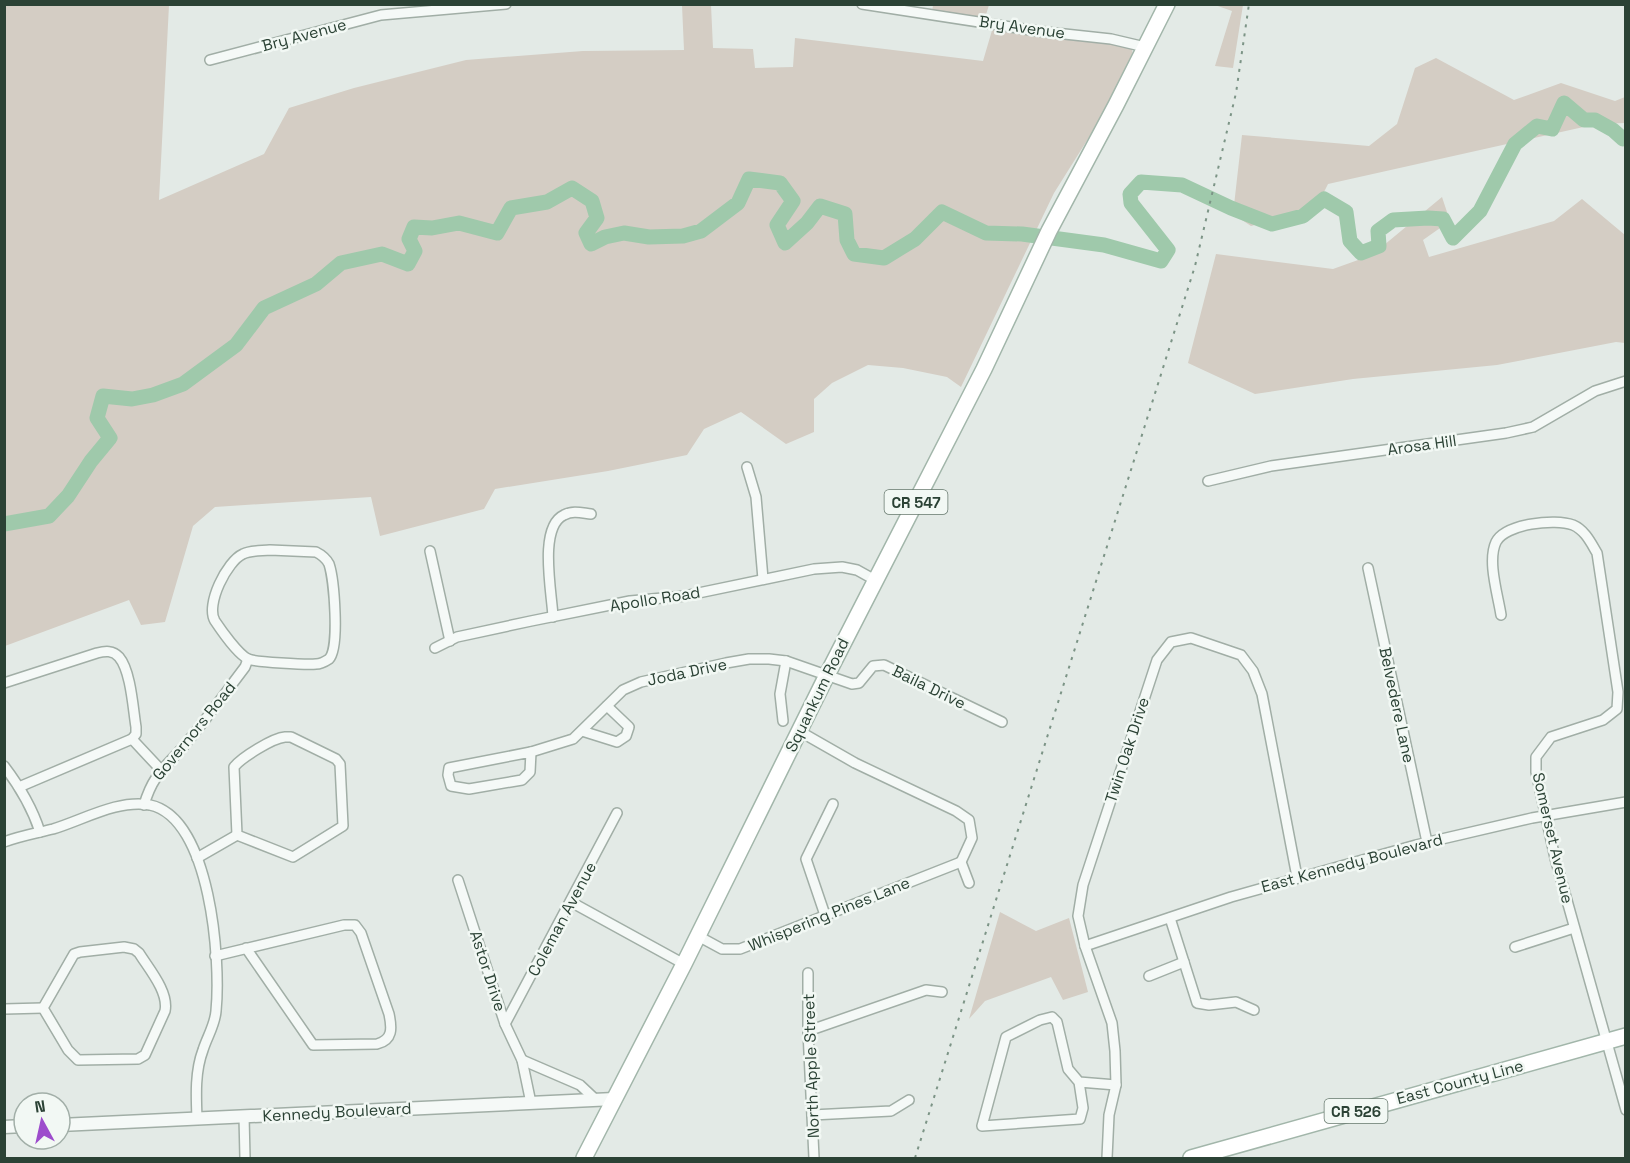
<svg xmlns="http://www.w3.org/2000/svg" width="1630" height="1163" viewBox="0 0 1630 1163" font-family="'Space Grotesk',sans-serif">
<rect width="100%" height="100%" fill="#e3eae6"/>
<!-- green -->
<g fill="#d4cdc4">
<polygon points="5,5 169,5 159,200 264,154 289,108 354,88 466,60 583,51 684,50 682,5 711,5 713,48 753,49 755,68 793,67 795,38 983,61 993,27 1110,42 1132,49 1133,56 1108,107 1054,193 961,387 947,377 903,368 868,365 832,383 814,399 814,432 786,444 741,412 704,429 687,455 608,471 495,489 484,509 380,536 371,497 215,507 193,526 165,622 141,625 129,600 5,646"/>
<polygon points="933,5 989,5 984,21 932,13"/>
<polygon points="1215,5 1243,5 1233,68 1215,66 1232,11"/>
<polygon points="1436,58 1514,100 1561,83 1615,101 1625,97 1625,123 1597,124 1328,184 1316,208 1251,226 1233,214 1242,135 1369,146 1397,124 1415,68"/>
<polygon points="1442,197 1450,221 1423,240 1429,257 1554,221 1582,199 1625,235 1625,343 1616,342 1497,365 1353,379 1255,394 1188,363 1216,254 1333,269 1372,255"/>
<polygon points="1000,912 1036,931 1069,918 1088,992 1063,1000 1051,977 985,1001 969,1019"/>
</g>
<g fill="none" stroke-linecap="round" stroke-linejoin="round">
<!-- river -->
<polyline stroke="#9fc9ab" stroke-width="15" points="4,524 49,516 68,496 91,461 110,438 97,418 103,396 132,399 153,395 183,384 236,345 264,308 316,284 341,263 382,254 408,264 415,251 409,239 414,227 432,228 459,223 497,233 511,208 547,202 572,188 592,201 597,218 586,233 591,244 605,237 624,233 649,237 683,236 701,231 738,203 749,179 780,183 793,201 777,225 785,243 807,223 820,206 845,214 847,240 854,254 884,258 915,239 942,212 986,233 1022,234 1104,245 1161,261 1168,250 1131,203 1130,194 1141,182 1182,185 1231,208 1272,224 1303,216 1324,199 1346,212 1350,241 1361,253 1379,246 1378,231 1393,220 1428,218 1443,219 1453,238 1480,211 1515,144 1537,126 1552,129 1564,103 1584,120 1595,120 1613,130 1623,139 1626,138"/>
<!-- minor casing -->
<g stroke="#a1aea6" stroke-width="12">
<g id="minor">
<polyline points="862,4 1037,31 1111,39 1145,47"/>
<polyline points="210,60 381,15 506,4"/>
<polyline points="747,467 756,497 763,579"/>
<polyline points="1208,481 1271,466 1506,433 1533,427 1595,391 1626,381"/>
<path d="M270,550L316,552C322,555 326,558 329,564C334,579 340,648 329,659C326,661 320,664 316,664C307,665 255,662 248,659C238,654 221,630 215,621C205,605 227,561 243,554C251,550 262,551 270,550Z"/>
<polyline points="430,551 450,641"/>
<polyline points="1368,568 1427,842"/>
<path d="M1501,615C1498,595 1487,561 1496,542C1505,524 1555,518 1573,525C1585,530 1591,543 1597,553L1618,692L1617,709L1603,720L1551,737L1536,757V772L1555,858L1626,1110"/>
<path d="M553,617C552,593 538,527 564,515C573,510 582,513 591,514"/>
<polyline points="435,648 457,637 531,621 630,601 684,596 814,569 842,567 857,570 875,580"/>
<path d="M4,683L97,653C105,651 113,650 119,657C131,671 133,709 136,727V734L132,739L19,787"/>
<polyline points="783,721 780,694 786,661"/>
<polyline points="582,731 617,742 626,736 629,727 607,706"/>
<polyline points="799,731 855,763 956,811 969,820 972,838 961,862 969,883"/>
<path d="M285,737H291L336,759L340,764L343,826L293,857L237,835L234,767C242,757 273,738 285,737Z"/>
<polyline points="132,739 161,770"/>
<polyline points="531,752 573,739 623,690 641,682 726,663 749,659 769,659 786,661 852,684 859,683 873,666 884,665 1002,722"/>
<polygon points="531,752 530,772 522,780 469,789 451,786 448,775 449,768"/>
<path d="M4,766C20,787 32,807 40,832"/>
<path d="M144,805C154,771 168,766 188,741C208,717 226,692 245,667L248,659"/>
<path d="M4,842C20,836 37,833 53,829C83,820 118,799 150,805C211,818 221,962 216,1011C215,1025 207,1037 203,1050C195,1071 196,1095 197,1118"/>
<polyline points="197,858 237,835"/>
<polyline points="458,880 505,1024 522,1060 531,1103"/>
<polyline points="571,902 684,964"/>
<polyline points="825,915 806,859 833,804"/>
<polyline points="1170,918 1197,1003 1209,1005 1236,1002 1254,1010"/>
<polyline points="698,936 722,949 740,949 961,862"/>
<polyline points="1085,946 1231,897 1416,845 1532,818 1626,802"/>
<path d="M124,947L134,949L139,953C149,969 169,992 165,1011L145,1055L138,1059L78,1060L68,1050L43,1008L74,954L80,952Z"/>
<polyline points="1515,947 1574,928"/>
<path d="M215,956L344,925H355L361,933L389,1014C392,1028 393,1040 377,1044L313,1045L246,948"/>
<polyline points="808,973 808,1031 814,1158"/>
<polyline points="1149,976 1184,962"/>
<polyline points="4,1009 43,1008"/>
<polyline points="505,1024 617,813"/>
<polyline points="808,1031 926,990 942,992"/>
<polyline points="522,1060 580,1085 596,1100"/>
<polyline points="1079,1082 1083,1108 1080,1119 982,1126 1006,1037 1040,1020 1052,1017 1057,1022 1068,1069 1079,1082 1116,1085"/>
<polyline points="812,1115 891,1111 909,1100"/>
<polyline points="244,1116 245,1158"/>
<polyline points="1107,1158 1109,1115 1116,1085 1115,1051 1112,1023 1085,946 1078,916 1083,885 1157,660 1171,642 1191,638 1241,655 1253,671 1262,694 1297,877"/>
</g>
</g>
<!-- tertiary casing -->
<g stroke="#a1aea6" stroke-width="15">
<g id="tertiary">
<polyline points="60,1125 614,1099"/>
<polyline points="4,1127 24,1126"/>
</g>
</g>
<!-- primary casing -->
<g stroke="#a2b6aa" stroke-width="18">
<g id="primary">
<polyline points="584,1158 684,964 827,675 984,369 1049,231 1116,105 1167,4"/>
<polyline points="1191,1158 1626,1036"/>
</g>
</g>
<!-- minor -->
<use href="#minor" stroke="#f5f9f7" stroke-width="9"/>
<!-- tertiary -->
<use href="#tertiary" stroke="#f5f9f7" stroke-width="12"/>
<!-- primary -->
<use href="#primary" stroke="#fff" stroke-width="15"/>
<!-- rail -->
<polyline stroke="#7c9486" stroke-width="2" stroke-dasharray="3 6" stroke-linecap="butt" points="915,1158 1195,266 1236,93 1249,4"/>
</g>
<g text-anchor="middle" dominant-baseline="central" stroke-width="5" stroke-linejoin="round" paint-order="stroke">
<!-- shield labels -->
<g fill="#f2f8f4" stroke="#67796e" stroke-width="1.5">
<rect x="884.5" y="490" width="63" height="24" rx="4.5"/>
<rect x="1324.5" y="1099" width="63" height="24" rx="4.5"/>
</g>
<g font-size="15" font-weight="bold" fill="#2b4235">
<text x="916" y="502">CR 547</text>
<text x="1356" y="1111">CR 526</text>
</g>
<!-- street labels -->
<g font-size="16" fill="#2b4235" stroke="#f2f8f4">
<text transform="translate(1022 27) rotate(8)">Bry Avenue</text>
<text transform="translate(304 35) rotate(-15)">Bry Avenue</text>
<text transform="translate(1422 445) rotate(-8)">Arosa Hill</text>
<text transform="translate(655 599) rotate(-9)">Apollo Road</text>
<text transform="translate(687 672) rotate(-12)">Joda Drive</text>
<text transform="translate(929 687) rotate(26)">Baila Drive</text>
<text transform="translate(817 695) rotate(-64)">Squankum Road</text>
<text transform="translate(1397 705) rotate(78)">Belvedere Lane</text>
<text transform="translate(194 731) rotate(-51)">Governors Road</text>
<text transform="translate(1127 750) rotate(-72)">Twin Oak Drive</text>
<text transform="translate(1553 838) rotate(77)">Somerset Avenue</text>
<text transform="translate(1352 863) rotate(-15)">East Kennedy Boulevard</text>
<text transform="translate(829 914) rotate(-22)">Whispering Pines Lane</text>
<text transform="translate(562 919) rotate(-62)">Coleman Avenue</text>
<text transform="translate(488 971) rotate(72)">Astor Drive</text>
<text transform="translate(811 1066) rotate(-92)">North Apple Street</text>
<text transform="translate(1460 1082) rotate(-15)">East County Line</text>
<text transform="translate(337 1112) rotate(-3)">Kennedy Boulevard</text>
</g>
</g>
<!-- border -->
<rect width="1630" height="1163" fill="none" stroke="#2b4235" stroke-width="12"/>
<!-- north arrow -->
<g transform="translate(42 1121) rotate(352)"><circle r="28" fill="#f2f8f4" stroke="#a2afa8" stroke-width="1.5"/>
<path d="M0-4.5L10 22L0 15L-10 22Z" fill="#9d4ccc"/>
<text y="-9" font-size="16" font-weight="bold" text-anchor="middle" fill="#2b4235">N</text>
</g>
</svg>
